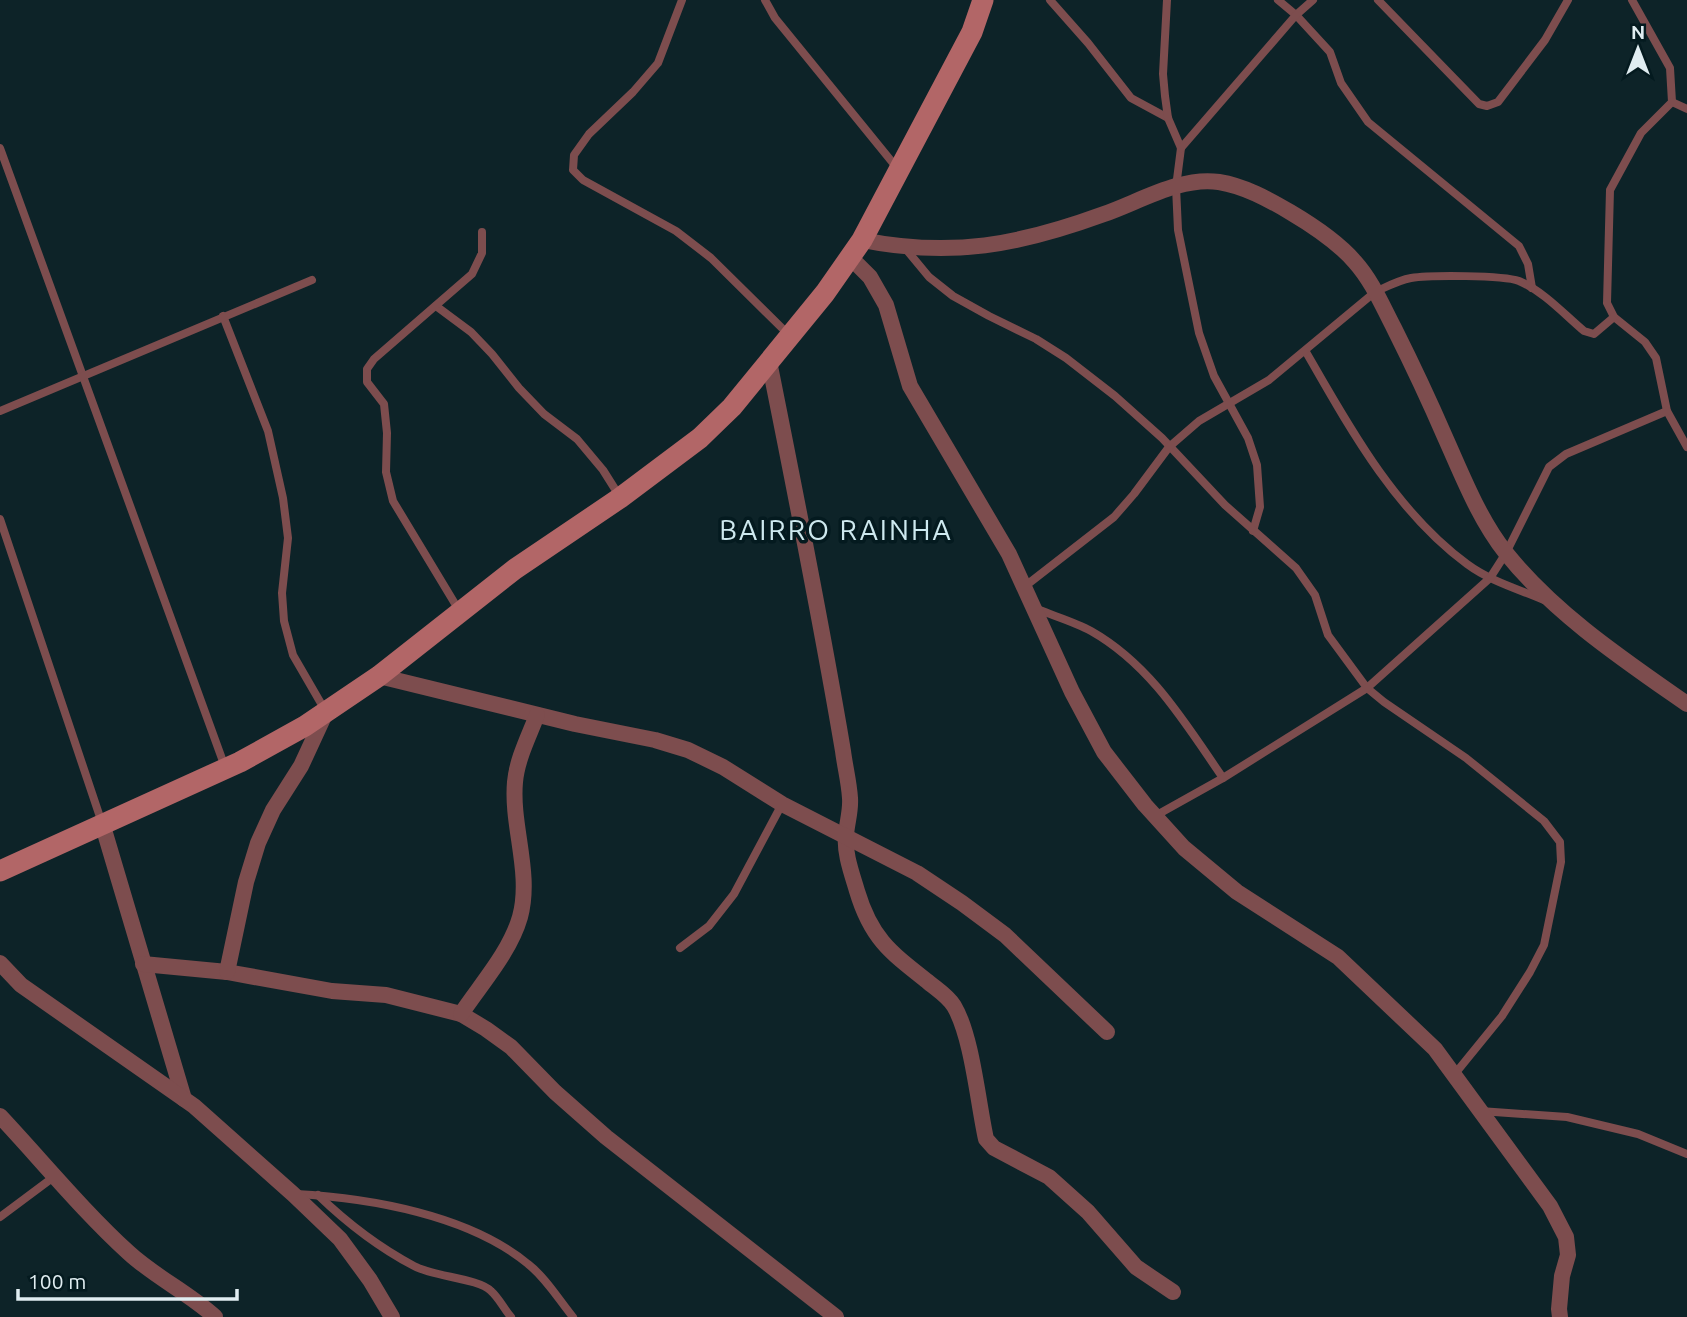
<svg xmlns="http://www.w3.org/2000/svg" width="1687" height="1317" viewBox="0 0 1687 1317" font-family="Ubuntu,sans-serif">
<rect width="100%" height="100%" fill="#0d2328"/>
<g fill="none" stroke-linecap="round" stroke-linejoin="round">
<!-- lane -->
<g stroke="#7d4d4e" stroke-width="8">
<polyline points="682,0 658,63 633,92 589,134 574,155 573,170 583,180 676,231 711,258 788,334"/>
<polyline points="765,0 775,18 897,168"/>
<polyline points="1050,0 1088,43 1131,98 1168,118"/>
<polyline points="1167,0 1163,74 1165,96 1168,118 1181,148 1176,187 1178,230 1199,333 1214,376 1248,438 1257,465 1260,507 1253,531"/>
<polyline points="1278,0 1296,15 1330,52 1341,83 1368,122 1519,246 1528,264 1532,288"/>
<polyline points="1378,0 1479,104 1487,106 1498,102 1545,40 1568,0"/>
<polyline points="1632,0 1670,68 1672,102 1641,133 1610,190 1607,303 1614,317 1645,342 1656,358 1667,411 1687,447"/>
<polyline points="1672,102 1687,109"/>
<polyline points="0,148 225,767"/>
<polyline points="1181,148 1296,15 1313,0"/>
<polyline points="905,248 929,277 953,296 989,316 1036,339 1066,358 1115,396 1162,438 1225,505 1296,568 1315,595 1328,635 1367,688 1384,702 1466,758 1544,821 1560,842 1561,862 1544,945 1530,972 1502,1016 1454,1075"/>
<polyline points="436,306 471,332 492,354 519,388 544,414 577,439 603,470 620,497"/>
<polyline points="223,316 268,431 283,498 288,538 282,593 284,621 293,655 326,712"/>
<path d="M1306,352C1349,427 1395,511 1467,564C1490,581 1518,589 1544,600"/>
<polyline points="0,411 312,280"/>
<polyline points="0,519 102,823"/>
<path d="M1024,587L1114,517L1134,494L1169,447L1199,421L1269,380L1375,292C1386,287 1399,280 1411,278C1429,275 1503,275 1519,281C1543,291 1564,314 1584,331L1594,334L1614,317"/>
<path d="M1037,609C1054,616 1075,622 1091,631C1151,665 1185,723 1223,778"/>
<polyline points="460,612 393,501 386,472 387,433 384,404 367,382 367,369 374,359 472,274 482,253 482,232"/>
<polyline points="1155,816 1223,778 1367,688 1490,578 1506,553 1549,467 1566,454 1667,411"/>
<polyline points="680,948 709,926 734,894 782,804"/>
<polyline points="1480,1111 1567,1117 1638,1134 1687,1154"/>
<path d="M296,1194C370,1198 469,1215 528,1264C546,1278 559,1300 573,1317"/>
<path d="M318,1195C347,1223 378,1247 414,1266C434,1277 478,1278 491,1291C499,1298 504,1309 511,1317"/>
<polyline points="0,1217 55,1176"/>
</g>
<!-- street -->
<g stroke="#7d4d4e" stroke-width="16">
<path d="M862,240C952,258 1019,245 1104,214C1139,202 1181,176 1219,182C1244,186 1268,199 1290,212C1312,225 1337,241 1355,262C1372,281 1382,305 1394,328C1412,364 1429,400 1445,437C1463,477 1479,519 1506,553C1555,614 1624,660 1687,704"/>
<polyline points="850,257 870,277 886,305 910,386 1009,554 1072,692 1104,752 1145,805 1184,848 1237,892 1338,957 1435,1049 1550,1206 1566,1237 1568,1255 1562,1276 1559,1309 1560,1317"/>
<path d="M769,361C795,491 821,620 843,751C845,767 849,782 850,798C851,811 847,822 846,835C844,853 852,874 857,891C871,938 890,952 927,981C936,989 947,995 954,1006C972,1036 978,1103 986,1139L994,1148L1049,1177L1088,1212L1136,1267L1173,1292"/>
<polyline points="379,676 575,724 655,740 688,750 723,767 782,804 917,873 962,903 1005,935 1107,1032"/>
<polyline points="102,823 184,1099"/>
<polyline points="0,963 21,985 194,1106 293,1194 340,1239 370,1280 392,1317"/>
<polyline points="143,964 227,972 332,991 386,995 461,1014 486,1029 511,1047 555,1092 606,1137 836,1317"/>
<polyline points="227,972 246,882 258,843 273,810 301,766 326,712"/>
<path d="M461,1014C481,984 510,952 520,917C532,873 511,826 515,782C517,759 529,736 537,715"/>
<path d="M0,1116C43,1162 83,1211 129,1253C155,1277 189,1293 215,1317"/>
</g>
<!-- secondary -->
<polyline stroke="#b26667" stroke-width="21" points="0,871 240,762 305,726 379,676 515,569 620,498 700,438 732,407 825,293 862,240 972,32 983,0"/>
</g>
<g text-anchor="middle" dominant-baseline="central" stroke-width="7" stroke-linejoin="round" paint-order="stroke">
<!-- quarter labels -->
<g font-size="28" letter-spacing="2" fill="#cee9ef" stroke="#041a1f">
<text x="836" y="529">BAIRRO RAINHA</text>
</g>
</g>
<!-- north arrow -->
<g transform="translate(1638 49)" stroke="#041a1f" stroke-width="5" paint-order="stroke">
<path d="M0-5L12 26L0 18L-12 26Z" fill="#e0edf1"/>
<text y="-10" font-size="19" font-weight="bold" text-anchor="middle" fill="#e0edf1">N</text>
</g>
<!-- scale -->
<path d="M18 1289v10h219v-10" fill="none" stroke="#e0edf1" stroke-width="3.5"/>
<text x="28" y="1289" font-size="21" fill="#e0edf1" stroke="#041a1f" stroke-width="5" paint-order="stroke">100 m</text>
</svg>
